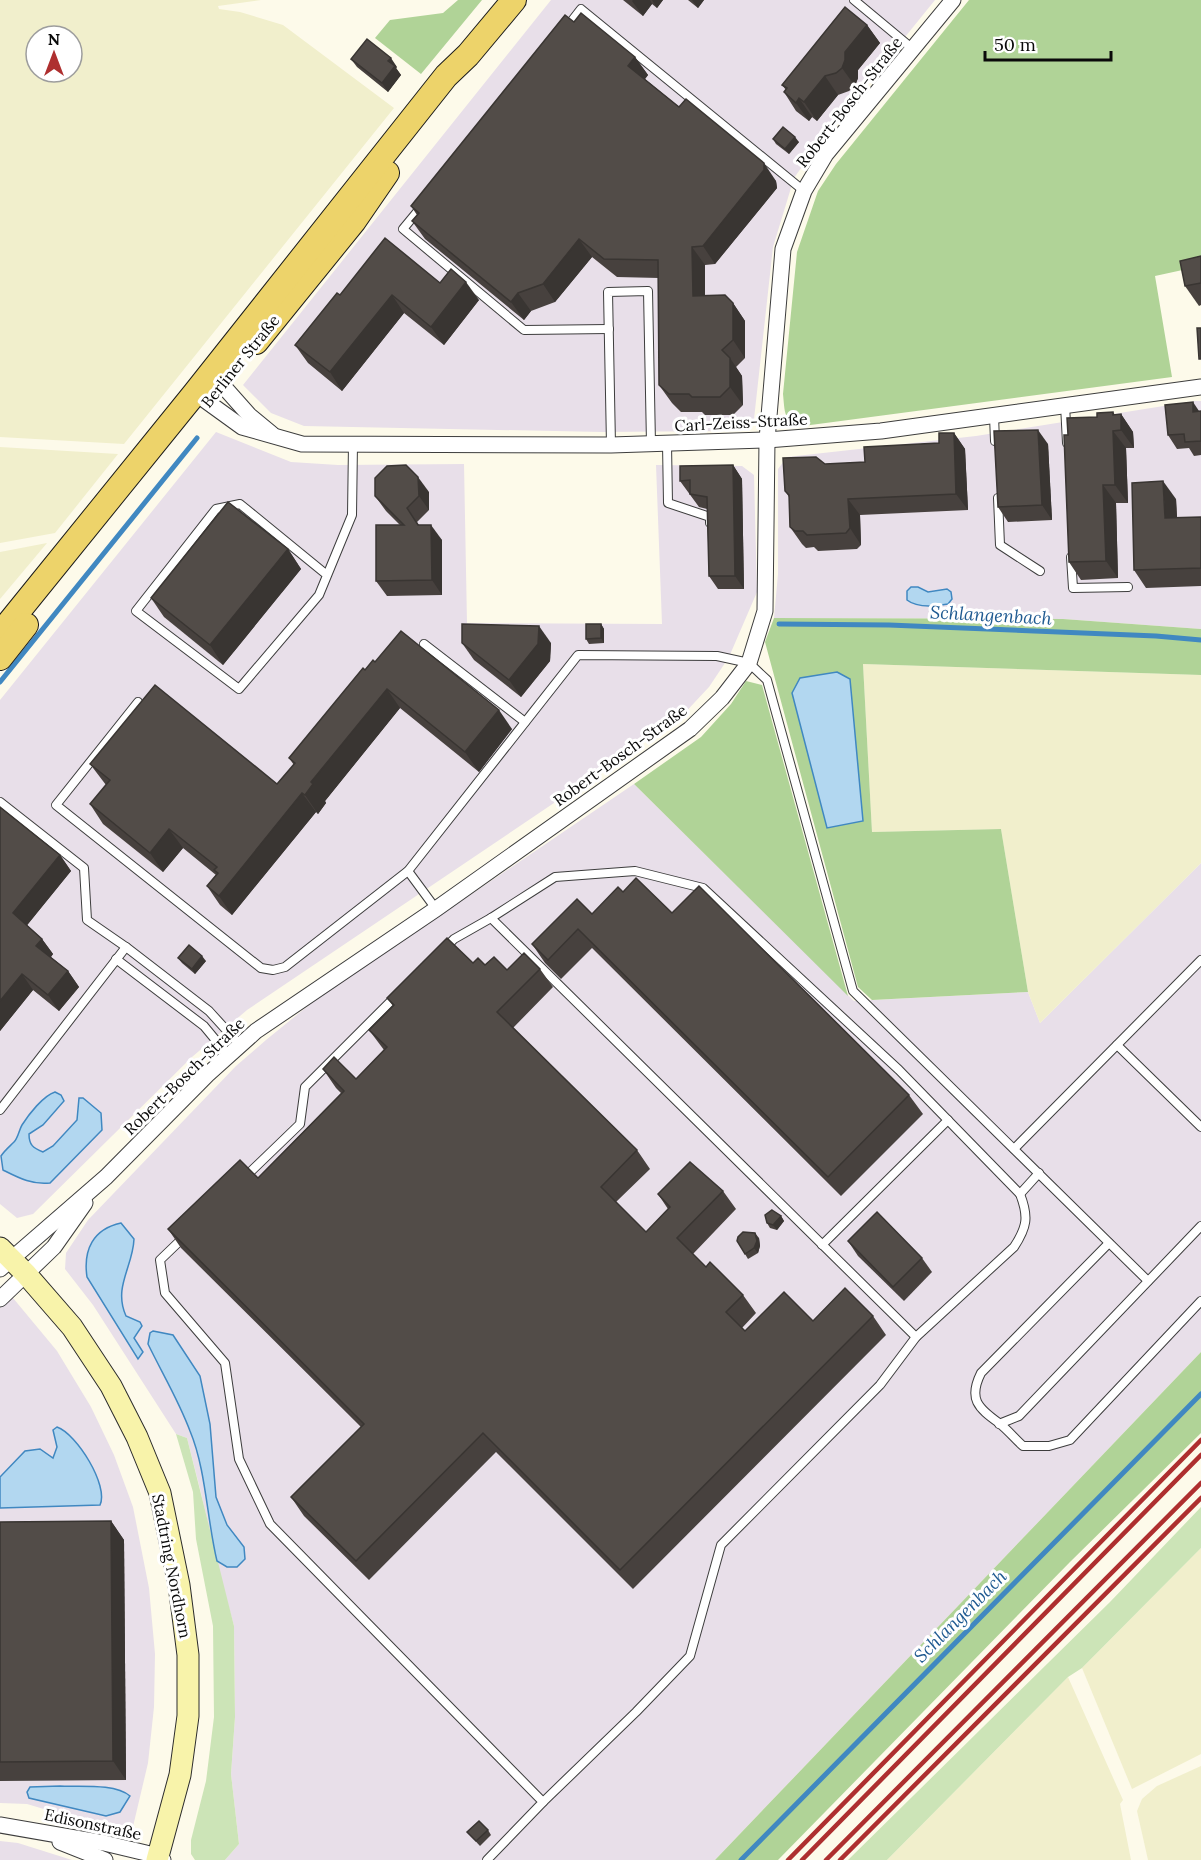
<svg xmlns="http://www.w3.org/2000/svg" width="1201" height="1860" viewBox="0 0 1201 1860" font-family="Lora,serif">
<rect width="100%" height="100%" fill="#fdfaea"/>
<!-- industrial -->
<g fill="#e8dfe9">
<polygon points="551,0 935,0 816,147 794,178 773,247 754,419 743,429 722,431 602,432 304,426 271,413 243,385"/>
<polygon points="1195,401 1201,401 1201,629 1063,619 774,618 778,574 778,469 787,457 976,436"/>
<polygon points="216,432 291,462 338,465 464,464 467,623 662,624 656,465 742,466 754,475 757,592 729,657 709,687 680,718 247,1010 192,1057 33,1214 17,1218 0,1204 0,700"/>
<polygon points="634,784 854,1001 1028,992 1040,1023 1201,863 1201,1352 715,1860 225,1860 239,1844 231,1774 235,1717 234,1626 219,1571 200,1489 187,1438 176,1434 93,1305 65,1269 66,1253 88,1220 236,1066 266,1040 314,1001"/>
<polygon points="0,1288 13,1298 57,1351 91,1407 114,1455 133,1507 149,1588 155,1654 154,1707 148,1763 131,1835 27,1804 0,1803"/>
<polygon points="0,1841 18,1843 72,1860 0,1860"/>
</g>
<!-- farmland -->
<g fill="#f1efcc" fill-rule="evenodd">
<path d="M0,0H261L218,6L219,9L240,12L283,25L394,108L124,444L0,437ZM36,36H72V72H36Z"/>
<polygon points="0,447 118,454 55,533 0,543"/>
<polygon points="47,543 0,599 0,552"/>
<polygon points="863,664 1201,675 1201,863 1040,1023 1028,992 1001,829 872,832"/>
<polygon points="1201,1548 1201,1754 1132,1789 1082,1668"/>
<polygon points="1068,1677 1123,1800 1120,1804 1131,1860 887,1860"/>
<polygon points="1201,1766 1201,1860 1148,1860 1137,1811 1142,1799 1157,1786"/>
</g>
<!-- green -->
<g fill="#cce4b7">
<polygon points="176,1434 187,1438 234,1626 235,1717 231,1774 239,1844 225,1860 195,1860 191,1854 191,1840 206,1781 214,1717 213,1626 196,1539 193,1492"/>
<polygon points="1201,1507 1201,1548 1082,1668 1068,1677 887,1860 848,1860 1110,1602"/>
</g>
<!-- forest -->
<g fill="#b0d397">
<polygon points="458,0 482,0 421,74 375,38 390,20 443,13"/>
<path d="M969,0H1201V266L1155,276L1172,377L803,426C783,421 785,413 783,394L797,252L818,191L836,164Z"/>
<polygon points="774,618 1063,619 1201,629 1201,675 863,664 872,832 1001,829 1028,992 872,1000 858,987 765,642"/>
<polygon points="746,681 762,685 848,996 634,784 701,737 731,704"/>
<polygon points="1201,1352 1201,1433 1070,1562 778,1860 715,1860"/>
</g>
<!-- water -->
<g fill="#b2d7f0" stroke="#4088c1" stroke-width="1.5">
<path d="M911,587H918L928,592L947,589L951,592L952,599L948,604C937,606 917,608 907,600V591Z"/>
<polygon points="837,672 850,679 863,821 827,828 792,693 800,678"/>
<path d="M55,1092L61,1095L64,1101L43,1125L29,1134C29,1145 33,1148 43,1152L53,1146L77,1120L79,1098H83L101,1113L102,1130L50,1183C32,1185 19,1178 3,1170L1,1156C5,1150 9,1147 14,1142C18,1138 19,1130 22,1125C29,1114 43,1096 55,1092Z"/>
<path d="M121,1223L134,1239C133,1267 113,1287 126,1316L140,1322L142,1326L134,1338L143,1352L138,1359L87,1277C83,1250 93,1229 121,1223Z"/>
<path d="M153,1331L173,1335L200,1376L210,1424L216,1497L227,1525L244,1547L245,1559L237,1567H227L217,1561C207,1520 206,1469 190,1431C179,1401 162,1373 148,1344L150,1333Z"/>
<path d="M57,1427C77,1434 109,1486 100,1505L0,1508V1477L25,1451L40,1449L53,1458L57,1447L53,1430Z"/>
<path d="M60,1786C79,1787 115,1783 130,1796L120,1812L106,1816L29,1798L27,1792L30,1787Z"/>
</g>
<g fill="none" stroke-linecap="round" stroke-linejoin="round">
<!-- stream -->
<g stroke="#4088c1" stroke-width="5">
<polyline points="779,624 889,625 1156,636 1201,640"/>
<polyline points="0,682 197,438"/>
<polyline points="741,1860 1201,1394"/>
</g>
<!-- service casing -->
<g stroke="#3d3d3d" stroke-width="10">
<g id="service">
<polyline points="854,0 913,49"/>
<polyline points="567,27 581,9 804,191"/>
<polyline points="422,206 403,229 524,330 609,329"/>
<polyline points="1065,405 1067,443"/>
<polyline points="994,416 995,441"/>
<polyline points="667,444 668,503 710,517 710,523"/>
<polyline points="611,445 608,292 648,291 651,444"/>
<polyline points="998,498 1000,545 1040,571"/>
<polyline points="1071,557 1073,588 1128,587"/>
<polyline points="327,575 240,504 216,509 136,611 239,689 319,595 352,515 353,444"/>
<polyline points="424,644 525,722"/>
<polyline points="138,702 56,805 261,968 273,970 285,967 408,871 578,655 717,656 749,663 767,680 853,991 1148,1281"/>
<polyline points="0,802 84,868 87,920 126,947 209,1011 239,1044"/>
<polyline points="408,871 436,909"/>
<polyline points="491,918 916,1337"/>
<path d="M444,949L454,939L491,918L555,877L635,871L703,888L899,1070L1020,1194C1029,1217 1027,1227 1014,1247L916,1337L880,1385L721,1545L690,1656L636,1712L543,1802"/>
<polyline points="116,959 204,1026 228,1055"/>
<polyline points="1117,1045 1201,1127"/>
<polyline points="0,1110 126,947"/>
<polyline points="1014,1149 1201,960"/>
<polyline points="245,1177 300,1124 305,1087 397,995"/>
<polyline points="1020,1194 1039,1173"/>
<polyline points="185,1236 160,1260 165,1293 225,1363 239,1459 270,1524 543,1802 487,1860"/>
<path d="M1109,1243L981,1373C968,1399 978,1408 999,1423C1008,1430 1015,1439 1023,1446H1049L1070,1440L1201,1301"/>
<polyline points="822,1245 948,1120"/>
<polyline points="999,1424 1019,1416 1201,1226"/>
</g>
</g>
<!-- minor casing -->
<g stroke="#3d3d3d" stroke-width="17">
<g id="minor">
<polyline points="208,376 225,388 249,415 272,434"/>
<polyline points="195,393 242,427 302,444 611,445 767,440 881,431 1201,387"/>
<polyline points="0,1269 106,1177 207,1075 256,1031 436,909 690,729 722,698 749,663 765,611 767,440 783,249 804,191 826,154 953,0"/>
<polyline points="0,1299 54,1247 85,1203"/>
<polyline points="0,1825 104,1843 146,1853 163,1860"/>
<polyline points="60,1842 105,1860"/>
</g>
</g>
<!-- secondary casing -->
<g stroke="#2c2c2c" stroke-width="23">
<polyline id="secondary" points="0,1248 26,1274 72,1327 111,1386 137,1437 160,1493 179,1585 188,1655 188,1716 180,1775 157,1860"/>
</g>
<!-- primary casing -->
<g stroke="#1b1b1b" stroke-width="26">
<g id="primary">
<polyline points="256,342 354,221 387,173"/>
<polyline points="0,634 195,393 446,76 468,55 514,0"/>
<polyline points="0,658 26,625"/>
</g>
</g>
<!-- service -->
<use href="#service" stroke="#fff" stroke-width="8"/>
<!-- minor -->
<use href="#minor" stroke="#fff" stroke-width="15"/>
<!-- secondary -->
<use href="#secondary" stroke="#f8f3aa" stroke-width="21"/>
<!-- primary -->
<use href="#primary" stroke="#edd36a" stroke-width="24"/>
<!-- rail -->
<g stroke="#ae2f2f" stroke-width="4.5">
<polyline points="788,1860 1201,1440"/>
<polyline points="802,1860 1201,1455"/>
<polyline points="826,1860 1201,1483"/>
<polyline points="840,1860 1201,1498"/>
</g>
</g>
<!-- wall -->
<g fill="#47413e">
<polygon points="623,0 663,0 657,8 652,4 643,16"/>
<polygon points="688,0 704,0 698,8"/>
<polygon points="574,22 635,57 648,75 645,79 679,107 776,181 777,188 715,264 705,265 705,296 733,303 745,321 745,358 736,367 742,376 743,405 733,415 705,415 702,412 681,412 672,403 659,385 659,278 617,277 592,257 555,302 531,311 524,320 425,239 412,221 417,215 411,206"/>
<polygon points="867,25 880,43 858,70 858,78 855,86 849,91 838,95 817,121 812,117 809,121 796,111 784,92 786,90 782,85"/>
<polygon points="351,59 397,67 396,68 401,75 388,92 357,67"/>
<polygon points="773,139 799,142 789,154 776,144"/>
<polygon points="1201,256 1201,305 1199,306 1185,286"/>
<polygon points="440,283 479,300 444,345 404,313 342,391 308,363 295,345 340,295"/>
<polygon points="1199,411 1201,411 1201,455 1194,456 1189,448 1177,449 1168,435"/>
<polygon points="1121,414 1133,432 1134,448 1126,448 1128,503 1116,503 1118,578 1081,580 1069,562 1068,435 1097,417"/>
<polygon points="954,433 965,449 968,510 860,515 861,545 857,549 818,551 814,547 806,548 802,544 790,527 789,497 785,491 825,464 865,462 939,443"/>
<polygon points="1048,444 1052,520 1008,522 998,507"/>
<polygon points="733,465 742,479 744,589 718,589 709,576 707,509 699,507 680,481"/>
<polygon points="429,492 429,510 417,522 419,525 442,540 442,595 387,596 376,581 400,525 386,511 375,496"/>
<polygon points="1176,499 1177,518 1201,517 1201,586 1146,588 1134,570"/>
<polygon points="288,549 301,569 223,665 164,617 151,598"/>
<polygon points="601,624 604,629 604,643 589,644 586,639"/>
<polygon points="462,643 551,643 550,661 521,697 474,660"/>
<polygon points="365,670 512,729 479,772 400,708 325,801 326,803 318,814 316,812 232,915 220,905 207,886 216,875 183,848 163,872 103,824 90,804 106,785 90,764 277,784 294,765 289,758"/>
<polygon points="0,807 60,855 71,871 27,925 42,939 53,954 51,957 68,971 79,987 59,1011 33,990 0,1031"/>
<polygon points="623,892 672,913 909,1095 923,1114 841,1196 592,948 561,979 545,963 532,944 592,914"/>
<polygon points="178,958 206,961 195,974 182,963"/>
<polygon points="473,963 507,970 540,969 553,987 513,1028 637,1150 650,1169 616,1202 646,1232 668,1209 658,1194 723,1191 736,1209 693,1254 706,1267 743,1295 756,1313 742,1328 745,1331 813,1321 873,1316 886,1335 633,1589 496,1452 369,1580 304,1516 291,1497 361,1427 181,1248 168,1229 258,1178 341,1093 336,1088 323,1069 356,1079 384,1050 369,1030 393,1006 387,998"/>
<polygon points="781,1216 784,1221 777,1230 770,1228 767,1223"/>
<polygon points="759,1238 760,1246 758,1253 748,1259 745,1254"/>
<polygon points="848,1241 922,1258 932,1272 904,1301 858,1256"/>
<polygon points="111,1521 124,1540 126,1780 0,1781 0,1522"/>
<polygon points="488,1830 491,1835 480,1846 467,1832"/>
</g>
<!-- shaded-wall -->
<g fill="#393532">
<polygon points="633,0 650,0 652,4 643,16 632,1"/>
<polygon points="652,0 663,0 657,8"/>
<polygon points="692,0 704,0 698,8"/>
<polygon points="867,25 880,43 858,70 858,78 855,86 842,68 845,52"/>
<polygon points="635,57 648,75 641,84 628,66"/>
<polygon points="391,58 397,67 396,68 401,75 388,92 382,83 388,61"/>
<polygon points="825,76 838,95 817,121 804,102"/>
<polygon points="799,98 812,117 809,121 796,103"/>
<polygon points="795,137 799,142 789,154 785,149"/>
<polygon points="764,163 776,181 777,188 715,264 703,246"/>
<polygon points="579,239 592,257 555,302 543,284"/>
<polygon points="692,247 705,265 705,314 693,296"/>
<polygon points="466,282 479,300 444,345 431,327"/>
<polygon points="518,293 531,311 524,320 511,302"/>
<polygon points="392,295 404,313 342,391 330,372"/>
<polygon points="733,303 745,321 745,358 733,340"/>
<polygon points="730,358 742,376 743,405 730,387"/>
<polygon points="1193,402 1201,414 1193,412"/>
<polygon points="1113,412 1121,424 1121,414 1133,432 1134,448 1121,430 1113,415"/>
<polygon points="1038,430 1048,444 1052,520 1042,505"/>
<polygon points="1113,431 1126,448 1128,503 1115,485"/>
<polygon points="954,433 965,449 968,510 956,494"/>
<polygon points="733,465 742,479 744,589 735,576"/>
<polygon points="418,477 429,492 429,510 419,496"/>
<polygon points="1163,481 1176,499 1178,536 1165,518"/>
<polygon points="1103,485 1116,503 1118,578 1106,561"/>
<polygon points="848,499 860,515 861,545 850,528"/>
<polygon points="431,525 442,540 442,595 432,580"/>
<polygon points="288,549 301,569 223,665 210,645"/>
<polygon points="601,624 604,629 604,643 601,638"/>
<polygon points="539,626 551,643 550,661 521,697 509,680"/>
<polygon points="387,689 400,708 325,801 326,803 318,814 305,795 311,782"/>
<polygon points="499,710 512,729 479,772 465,752"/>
<polygon points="302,793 316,812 232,915 219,896"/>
<polygon points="169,829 183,848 163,872 150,853"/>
<polygon points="60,855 71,871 24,929 13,913"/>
<polygon points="42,939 53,954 47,962 36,946"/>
<polygon points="202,956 206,961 195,974 192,969"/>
<polygon points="68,971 79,987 59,1011 48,995"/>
<polygon points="22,974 33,990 0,1031 0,1001"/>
<polygon points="781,1216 784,1221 777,1230 773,1225"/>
<polygon points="755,1233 759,1238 760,1246 758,1253 754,1248"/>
<polygon points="111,1521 124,1540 126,1780 113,1761"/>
</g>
<!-- building -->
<g fill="#524c48" stroke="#393532" stroke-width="1.5">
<polygon points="845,7 867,25 845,52 845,60 842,68 836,73 825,76 804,102 799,98 796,103 784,92 787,88 782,85"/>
<polygon points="581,13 635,57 628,66 679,107 686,99 764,163 764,170 703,246 692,247 693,296 725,295 733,303 733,340 722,350 730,358 730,387 720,397 692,397 689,394 669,394 659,385 658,260 604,259 579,239 543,284 518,293 511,302 412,221 419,213 411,206 565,15 574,22"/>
<polygon points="367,39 391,58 388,61 395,66 382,83 351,59"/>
<polygon points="783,127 795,137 785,149 773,139"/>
<polygon points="385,238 440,283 451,269 466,282 431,327 392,295 330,372 295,345 337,293 340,295"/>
<polygon points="1201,256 1201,283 1185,286 1180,261"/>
<polygon points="1197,328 1201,328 1201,359 1199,359"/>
<polygon points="1193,402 1193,412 1201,411 1201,441 1185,442 1184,434 1168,435 1165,405"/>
<polygon points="1113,412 1113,415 1121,414 1121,430 1113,431 1115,485 1103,485 1106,561 1069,562 1064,435 1068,435 1067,418 1097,417 1097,413"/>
<polygon points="1038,430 1042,505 998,507 994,431"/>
<polygon points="939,433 954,433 956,494 848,499 850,528 846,533 807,535 803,531 795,531 790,527 789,495 785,491 783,458 816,457 825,464 865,462 864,447 939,443"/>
<polygon points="406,465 418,477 419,496 407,508 418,525 431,525 432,580 376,581 376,525 404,525 375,496 375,478 387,466"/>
<polygon points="733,465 735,576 709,576 707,497 690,494 690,480 680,481 680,466"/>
<polygon points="1163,481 1165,518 1201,517 1201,568 1134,570 1132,483"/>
<polygon points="228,502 288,549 210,645 151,598"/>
<polygon points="462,624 539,626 538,644 509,680 462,643"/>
<polygon points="586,624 601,624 601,638 586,639"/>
<polygon points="401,631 499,710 465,752 387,689 311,782 313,784 305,795 302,793 219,896 207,886 218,873 214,870 217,867 169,829 150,853 90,804 110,780 90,764 155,685 277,784 295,763 289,758 363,668 365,670 373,660 375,662"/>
<polygon points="0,807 60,855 13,913 42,939 36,946 68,971 48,995 22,974 0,1001"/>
<polygon points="636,878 672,913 699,886 909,1095 828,1177 578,929 548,960 532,944 577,899 592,914 618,887 623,892"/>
<polygon points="447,938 473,963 478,958 485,965 494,957 507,970 524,953 540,969 497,1012 637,1150 601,1187 646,1232 670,1207 658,1194 690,1162 723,1191 677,1238 706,1267 710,1262 743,1295 726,1312 745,1331 784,1292 813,1321 845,1288 873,1316 620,1570 483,1433 356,1561 291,1497 364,1424 168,1229 240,1160 258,1178 344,1091 323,1069 334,1057 356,1079 387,1047 369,1030 394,1005 387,998"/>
<polygon points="189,945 202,956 192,969 178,958"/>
<polygon points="772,1210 781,1216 773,1225 767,1223 765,1215"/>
<polygon points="877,1212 922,1258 893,1287 848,1241"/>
<polygon points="743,1232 755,1233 757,1241 754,1248 745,1254 737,1241 738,1237"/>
<polygon points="111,1521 113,1761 0,1762 0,1522"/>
<polygon points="479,1821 488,1830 476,1841 467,1832"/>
</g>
<g text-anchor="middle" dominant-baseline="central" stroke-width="6" stroke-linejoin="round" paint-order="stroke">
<!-- street labels -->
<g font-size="16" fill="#0a0a0a" stroke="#fff">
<text transform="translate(849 102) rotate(-52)">Robert-Bosch-Straße</text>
<text transform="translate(240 361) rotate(-51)">Berliner Straße</text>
<text transform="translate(741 422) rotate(-3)">Carl-Zeiss-Straße</text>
<text transform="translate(620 755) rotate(-36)">Robert-Bosch-Straße</text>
<text transform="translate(184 1076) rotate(-44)">Robert-Bosch-Straße</text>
<text transform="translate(172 1566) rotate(79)">Stadtring Nordhorn</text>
<text transform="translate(93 1824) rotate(12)">Edisonstraße</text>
</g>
<!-- water labels -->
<g font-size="18" font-style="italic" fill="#1f5a91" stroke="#fff">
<text transform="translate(991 615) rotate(3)">Schlangenbach</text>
<text transform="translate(960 1616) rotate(-45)">Schlangenbach</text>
</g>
</g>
<!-- north arrow -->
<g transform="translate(54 54)"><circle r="28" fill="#ffffff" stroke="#9d9d9d" stroke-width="1.5"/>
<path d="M0-4.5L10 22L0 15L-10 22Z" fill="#ae2f2f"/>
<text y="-9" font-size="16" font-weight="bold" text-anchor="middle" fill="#0a0a0a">N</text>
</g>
<!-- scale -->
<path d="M985 51v9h126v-9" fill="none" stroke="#0a0a0a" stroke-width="3"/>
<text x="994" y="51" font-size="18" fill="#0a0a0a" stroke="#ffffff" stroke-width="4.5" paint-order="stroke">50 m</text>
</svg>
